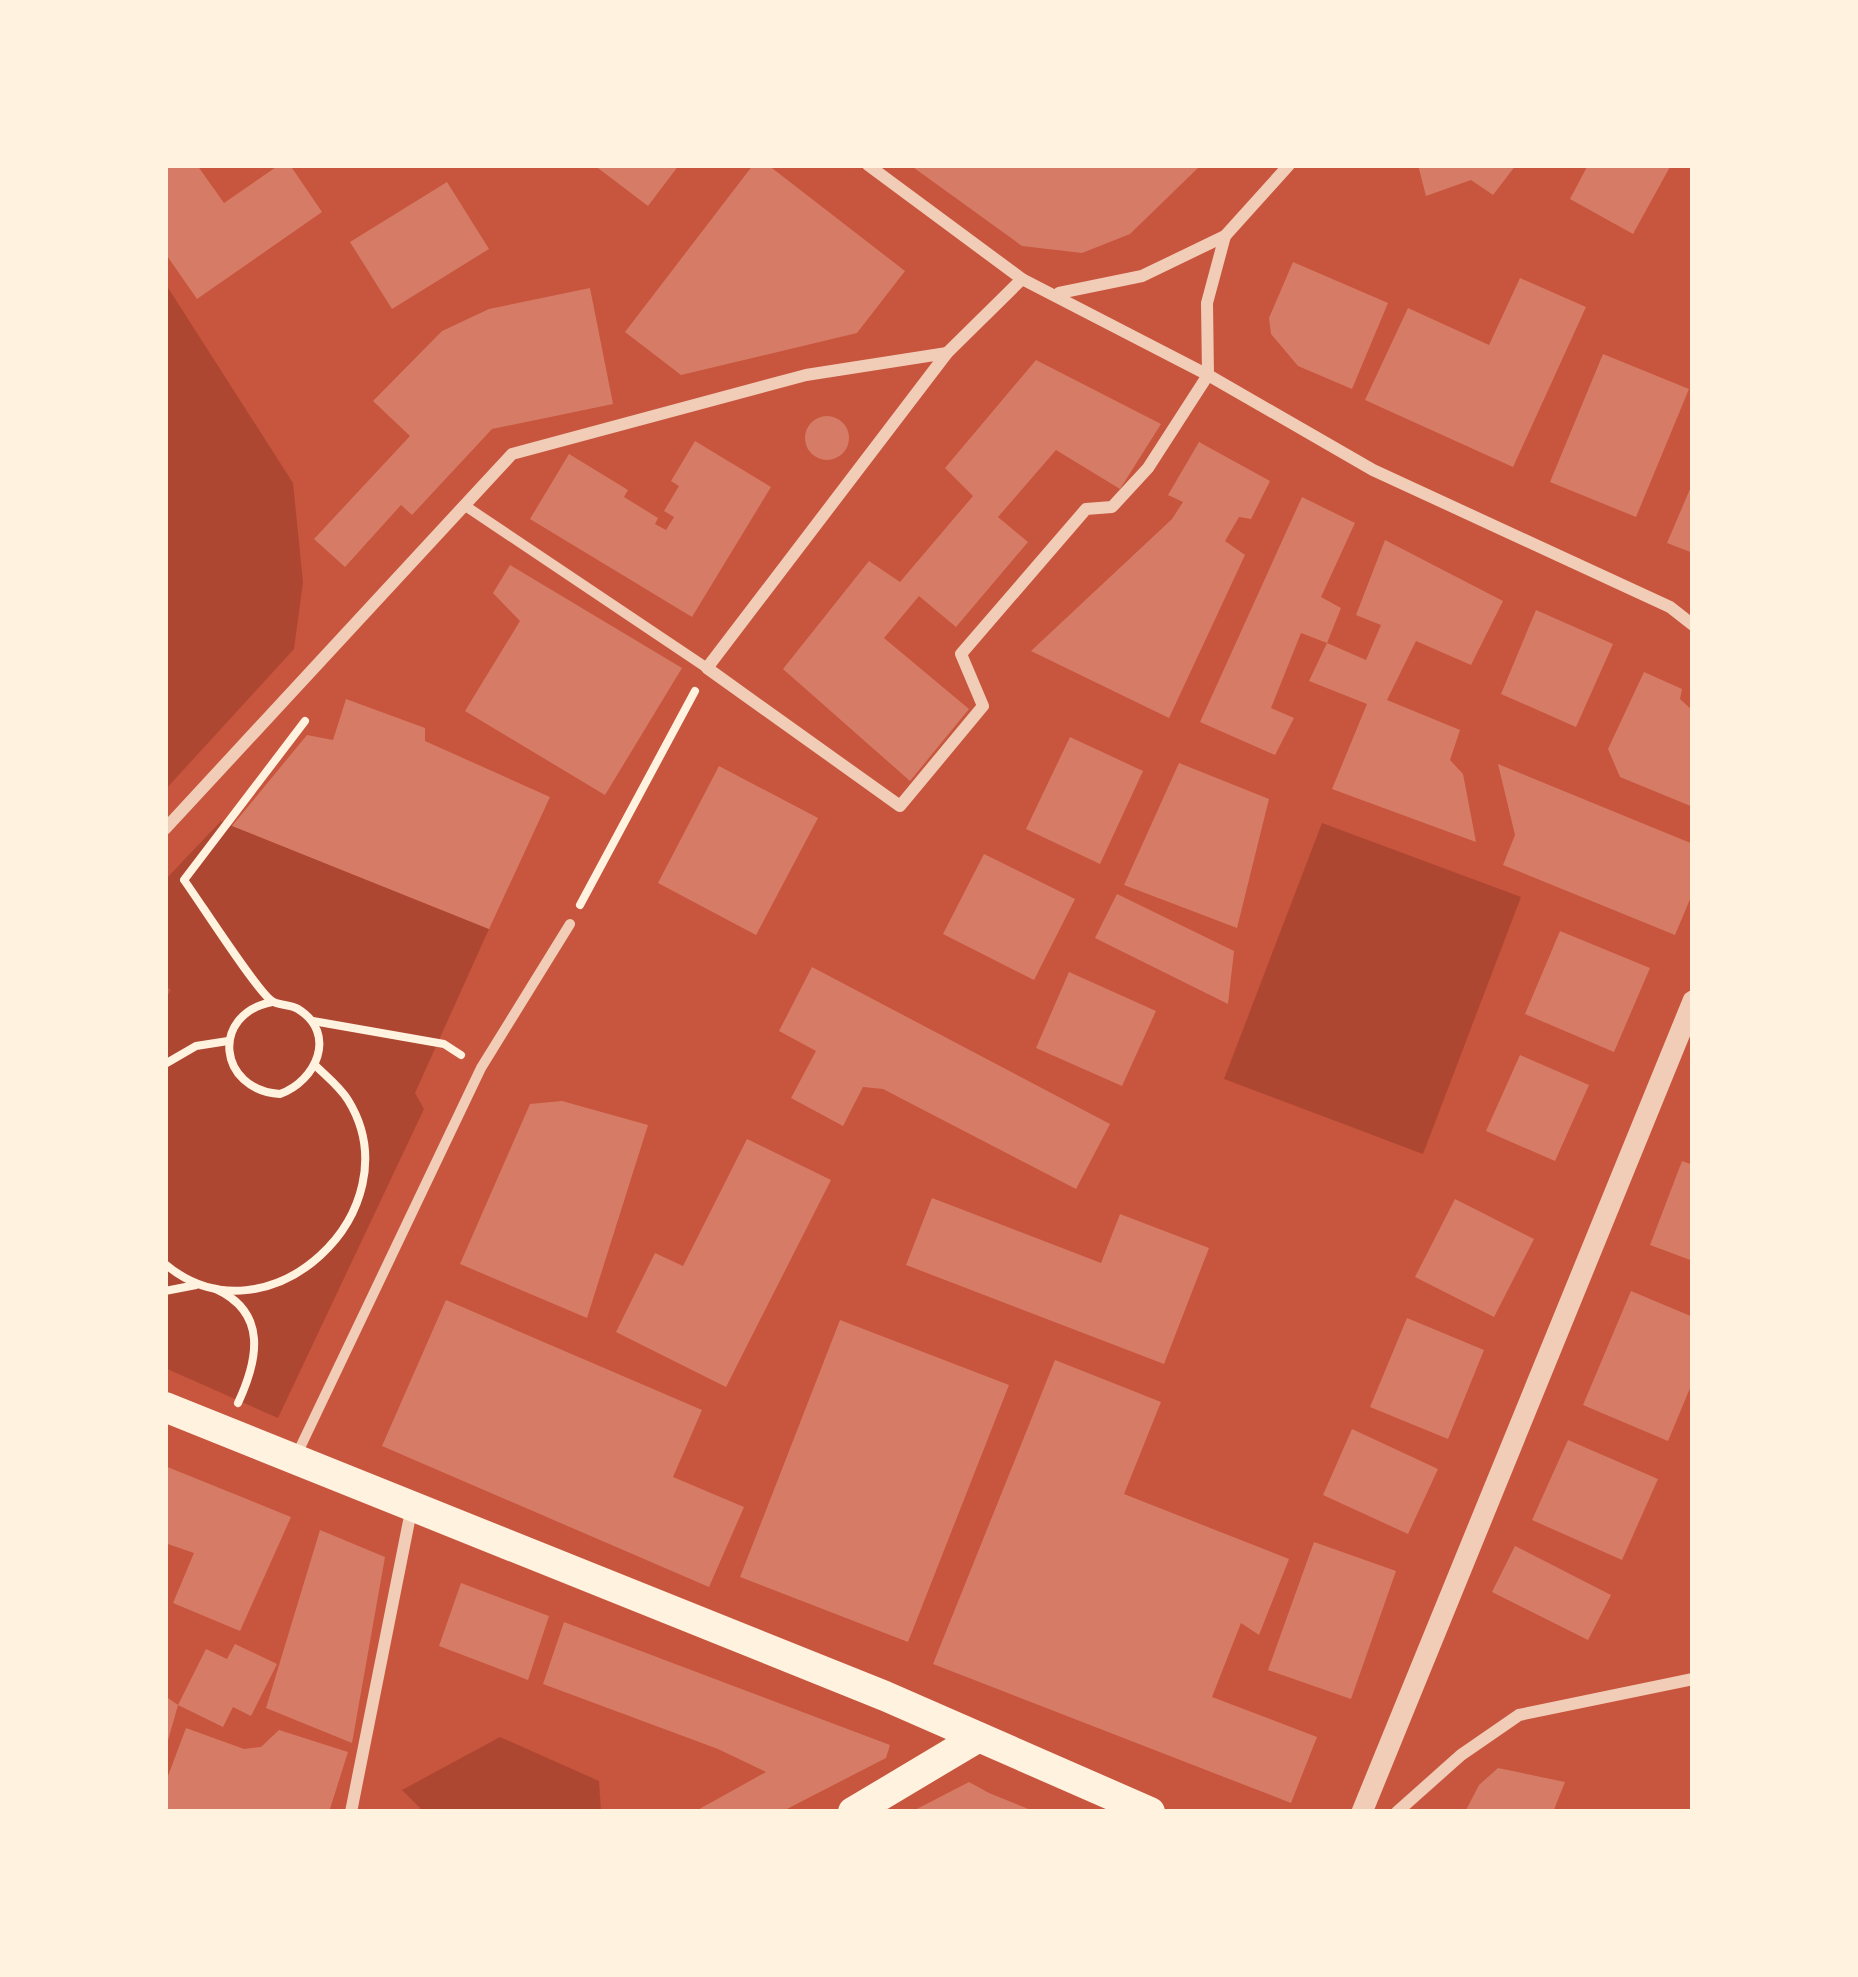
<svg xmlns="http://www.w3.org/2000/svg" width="1858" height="1977" viewBox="0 0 1858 1977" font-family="'Zilla Slab',serif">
<rect width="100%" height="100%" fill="#c8553d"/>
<!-- green -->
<g fill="#ae4732">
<polygon points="165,283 293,483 303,582 294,649 165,790"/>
<polygon points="221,821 489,929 415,1093 424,1109 278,1418 165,1368 165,999 171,990 165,985 165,880"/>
<polygon points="1322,823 1521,897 1423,1154 1224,1079"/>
<polygon points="500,1737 599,1781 601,1812 424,1812 402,1790"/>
</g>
<!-- building -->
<g fill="#d67c66">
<polygon points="165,165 197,165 224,203 279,165 290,165 322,212 197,299 165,253"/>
<polygon points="594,165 679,165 648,206"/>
<polygon points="753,165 768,165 905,271 857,333 681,375 625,332"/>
<polygon points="910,165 1201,165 1130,234 1082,253 1022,246"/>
<polygon points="1418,165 1516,165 1493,195 1471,180 1426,196"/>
<polygon points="1588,165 1671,165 1633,234 1570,199"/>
<polygon points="447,182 489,249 392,309 350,242"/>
<polygon points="1293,262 1388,303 1352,389 1298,366 1271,334 1269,318"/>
<polygon points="1520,278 1586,307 1513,467 1365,400 1408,308 1489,345"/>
<polygon points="590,288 613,404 492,429 412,515 401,505 345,567 314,539 410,436 373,401 442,331 489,309"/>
<polygon points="1603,354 1689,389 1636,517 1550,482"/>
<polygon points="1036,360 1161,424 1120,489 1056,450 998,517 1028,542 956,627 919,596 884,638 969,709 910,781 783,669 869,561 900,582 973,496 945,468"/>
<circle cx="827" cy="438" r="22"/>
<polygon points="695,441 771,487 692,617 530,519 569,454 628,490 624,497 658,518 655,524 666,530 674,517 664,511 679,486 671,481"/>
<polygon points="1199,442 1270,481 1251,519 1239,517 1225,541 1245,555 1169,718 1031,651 1172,519 1183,502 1168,495"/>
<polygon points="1693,482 1693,553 1667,543"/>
<polygon points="1302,497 1355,523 1321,597 1341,608 1327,643 1301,633 1271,708 1294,718 1275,755 1200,722"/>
<polygon points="1385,540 1503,601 1471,665 1416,641 1387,700 1460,730 1450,760 1463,774 1476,842 1332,789 1367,704 1309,681 1327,643 1366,660 1381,625 1356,615"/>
<polygon points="510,565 682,668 605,795 465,711 520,621 493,593"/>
<polygon points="1536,610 1613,644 1576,727 1501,694"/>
<polygon points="1644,672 1682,689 1680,699 1693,711 1693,807 1620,777 1608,749"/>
<polygon points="346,699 425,728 425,741 550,797 489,929 232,826 307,735 333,740"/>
<polygon points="1070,737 1143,771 1100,864 1026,829"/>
<polygon points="1179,763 1269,799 1237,928 1124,885"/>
<polygon points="1498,764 1693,844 1693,892 1675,935 1503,865 1515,835"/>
<polygon points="719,766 818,818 756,935 658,883"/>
<polygon points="984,854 1075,899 1034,980 943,934"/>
<polygon points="1117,894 1234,951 1228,1004 1095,938"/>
<polygon points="1560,931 1650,968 1614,1052 1525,1014"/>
<polygon points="812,967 1110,1124 1076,1189 883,1089 863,1087 843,1126 791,1098 816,1051 779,1031"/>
<polygon points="1069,972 1156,1011 1122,1086 1036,1048"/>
<polygon points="1520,1055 1589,1085 1555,1161 1486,1131"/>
<polygon points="562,1101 648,1125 587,1318 460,1264 530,1104"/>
<polygon points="747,1139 831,1180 726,1387 616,1332 655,1253 683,1266"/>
<polygon points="1682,1161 1693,1165 1693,1261 1650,1245"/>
<polygon points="932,1198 1101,1263 1120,1214 1209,1248 1164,1364 906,1265"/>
<polygon points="1455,1199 1534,1239 1494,1317 1415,1277"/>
<polygon points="1631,1291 1693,1317 1693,1381 1668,1441 1583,1405"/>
<polygon points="446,1300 702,1410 673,1477 744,1507 709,1587 382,1446"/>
<polygon points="1407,1318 1484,1350 1448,1439 1370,1407"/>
<polygon points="840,1320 1009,1385 908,1642 740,1577"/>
<polygon points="1055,1360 1161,1402 1124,1494 1289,1559 1259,1635 1241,1623 1212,1697 1317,1737 1291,1803 933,1664"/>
<polygon points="1352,1429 1438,1469 1408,1534 1323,1495"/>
<polygon points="1568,1440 1658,1479 1622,1560 1532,1520"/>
<polygon points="165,1466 291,1517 240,1631 173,1603 194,1553 165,1543"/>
<polygon points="320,1530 385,1557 352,1743 266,1708"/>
<polygon points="1314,1542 1396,1571 1351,1699 1268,1670"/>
<polygon points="1515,1546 1611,1595 1588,1640 1492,1592"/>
<polygon points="461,1583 549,1616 528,1680 439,1646"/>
<polygon points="564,1622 890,1745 886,1758 781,1812 694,1812 766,1772 718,1749 543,1684"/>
<polygon points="235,1644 277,1664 251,1716 233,1707 223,1727 178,1705 165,1751 165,1696 178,1705 206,1649 227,1659"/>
<polygon points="186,1728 244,1749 261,1747 279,1730 348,1752 329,1812 165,1812 165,1784"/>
<polygon points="1498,1768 1565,1782 1553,1812 1465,1812 1479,1785"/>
<polygon points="969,1782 989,1793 1036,1812 911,1812"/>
</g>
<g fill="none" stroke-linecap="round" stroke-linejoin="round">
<!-- path -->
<g stroke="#fff3e0" stroke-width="8">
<polyline points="580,905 695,691"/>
<path d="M272,1002C210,1014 218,1090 280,1094C316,1081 338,1034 298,1009C290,1004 279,1006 272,1001C258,993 198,899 184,880L305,721"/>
<polyline points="313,1021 444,1044 461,1055"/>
<polyline points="165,1064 196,1046 228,1041"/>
<path d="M165,1264C267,1350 416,1210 348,1100C340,1087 326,1076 316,1066"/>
<path d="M216,1289C268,1313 258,1360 238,1403"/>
<polyline points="165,1291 196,1285"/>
</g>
<!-- pedestrian -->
<g stroke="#f1ccb7" stroke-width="10">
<polyline points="464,505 707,668"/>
<polyline points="297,1454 481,1068 570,924"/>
</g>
<!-- minor -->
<g stroke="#f1ccb7" stroke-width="12">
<polyline points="868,165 1022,279 1208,375 1373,470 1670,607 1693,625"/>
<polyline points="1022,279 947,353 707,668 900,806 983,706 961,654 1086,509 1112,507 1148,468 1208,375"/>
<polyline points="1059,293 1142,276 1225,236 1289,165"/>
<polyline points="1208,375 1207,303 1225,236"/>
<polyline points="165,829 512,454 806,375 947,353"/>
<polyline points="351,1812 412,1506"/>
<polyline points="1397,1812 1461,1755 1519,1715 1693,1679"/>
</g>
<!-- tertiary -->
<polyline stroke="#f1ccb7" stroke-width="21" points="1362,1812 1693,1001"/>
<!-- primary -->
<g stroke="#fff3e0" stroke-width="30">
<polyline points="165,1407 885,1696 1150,1812"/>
<polyline points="853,1812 977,1738"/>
</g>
</g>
<!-- border -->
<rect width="1858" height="1977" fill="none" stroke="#fff3e0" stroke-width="336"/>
</svg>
